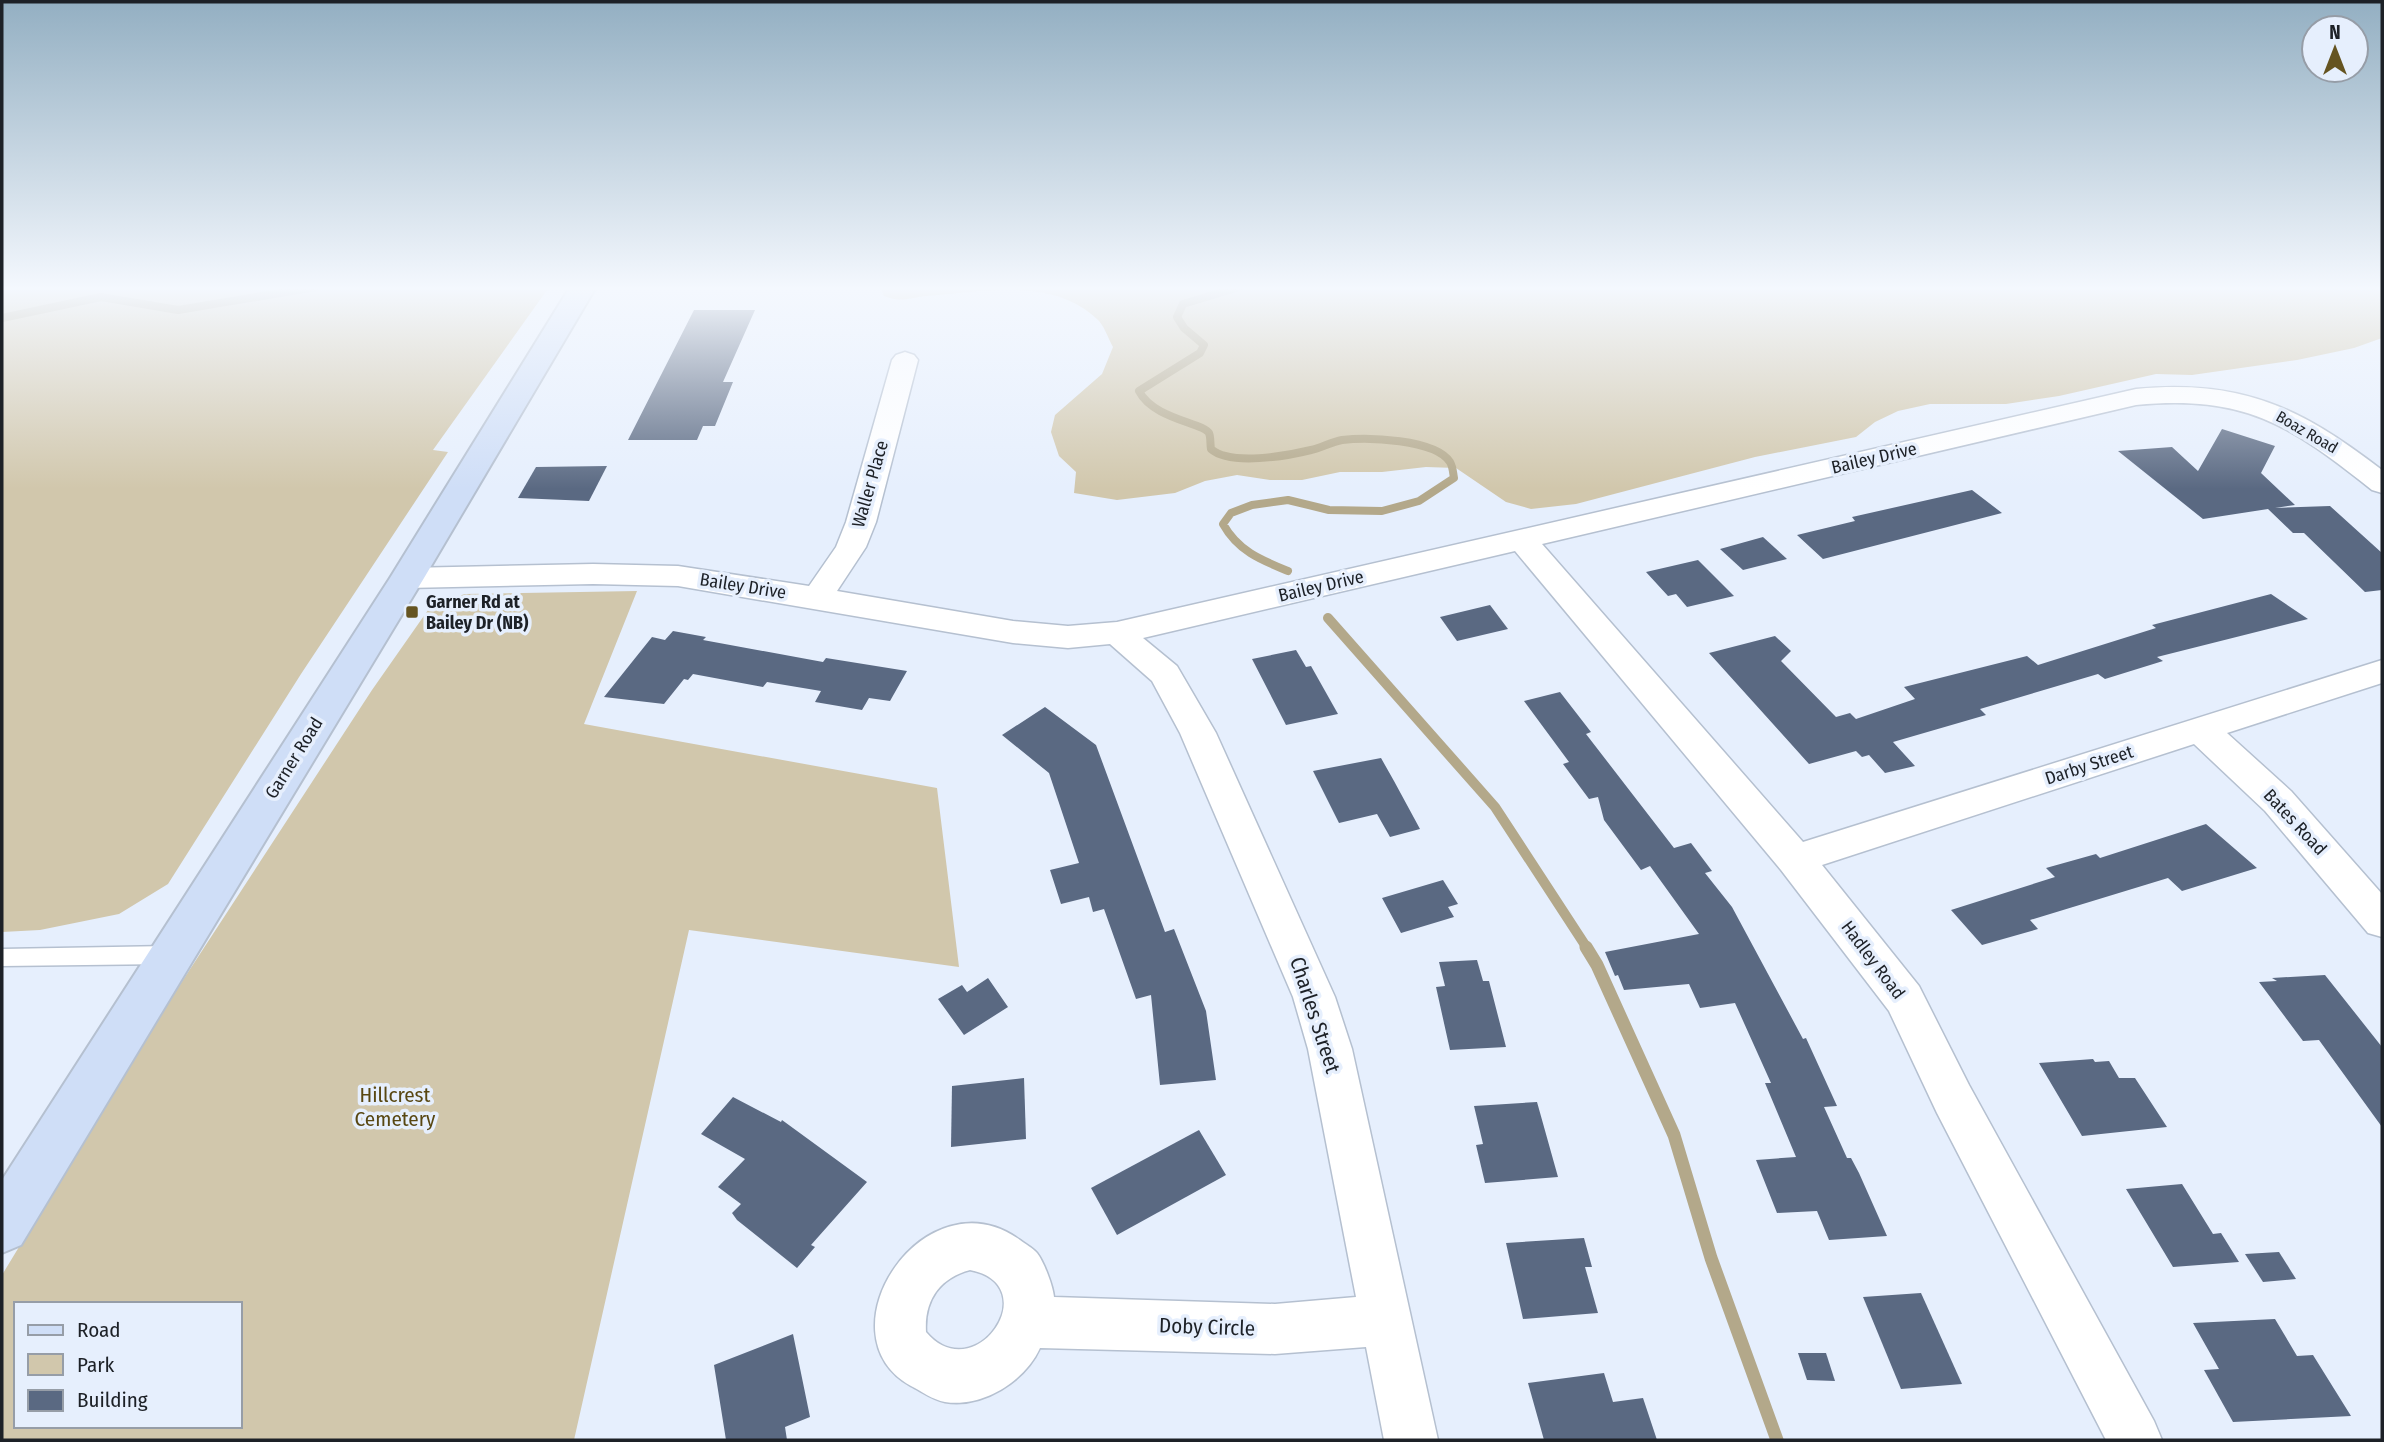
<svg xmlns="http://www.w3.org/2000/svg" width="2384" height="1442" viewBox="0 0 2384 1442" font-family="'Fira Sans Condensed',sans-serif">
<rect width="100%" height="100%" fill="#e6effd"/>
<!-- green -->
<g fill="#d1c7ac" fill-rule="evenodd">
<polygon points="2,287 546,287 547,290 433,450 448,452 301,674 168,884 119,914 40,930 2,932"/>
<path d="M880,287H2382V338L2354,348L2297,360L2192,375L2156,374L2059,396L2006,404H1930L1898,411L1875,422L1856,437L1755,457L1576,504L1531,509L1506,502L1456,468L1426,467L1382,472H1340L1302,480H1270L1237,475L1205,481L1175,493L1117,500L1074,493L1076,472L1059,456L1051,432L1055,415L1102,374L1113,347C1108,338 1104,325 1097,319C1052,276 982,292 926,296C908,298 902,303 884,296Z"/>
<path d="M637,591L584,724L937,788L959,967L689,930L574,1440H2V1275L153,1026L372,690L428,610L445,600L465,594ZM16,1304H240V1426H16Z"/>
</g>
<g fill="none" stroke-linecap="round" stroke-linejoin="round">
<!-- stream-far2 -->
<g stroke="#b3a88a" stroke-width="8">
<path d="M1239,287L1183,304L1177,317L1184,328L1204,345L1200,353L1139,391C1153,419 1204,423 1209,433C1211,438 1210,444 1211,449C1230,466 1287,456 1311,450C1321,448 1331,442 1342,440C1367,437 1435,439 1450,462C1453,467 1453,473 1454,478L1419,501L1382,511L1329,510L1288,500L1252,505L1231,513L1223,524C1238,551 1261,560 1288,571"/>
<polyline points="2,318 101,297 178,310 316,287"/>
</g>
<!-- stream-far1 -->
<polyline stroke="#b3a88a" stroke-width="10" points="1328,618 1495,807 1587,948"/>
<!-- stream -->
<polyline stroke="#b3a88a" stroke-width="13" points="1586,947 1597,965 1674,1135 1711,1258 1777,1440"/>
</g>
<!-- building -->
<g fill="#5a6982">
<polygon points="694,310 755,310 723,382 733,382 715,426 703,426 697,440 628,440"/>
<polygon points="2222,429 2275,446 2261,473 2295,505 2275,508 2330,506 2382,553 2382,590 2365,592 2304,533 2293,533 2268,509 2203,519 2118,451 2172,447 2198,471"/>
<polygon points="607,466 589,501 518,498 536,467"/>
<polygon points="1972,490 2002,513 1823,559 1797,535 1855,521 1852,517"/>
<polygon points="1763,537 1787,559 1743,570 1720,549"/>
<polygon points="1698,560 1734,596 1687,607 1676,594 1668,596 1646,572"/>
<polygon points="2271,594 2308,619 2157,657 2163,661 2105,679 2098,674 1980,709 1986,715 1893,742 1915,766 1885,773 1869,755 1862,757 1856,751 1809,764 1709,653 1775,636 1791,651 1781,661 1836,717 1850,713 1856,719 1915,699 1904,687 2027,656 2038,665 2156,628 2152,625"/>
<polygon points="1490,605 1508,629 1457,641 1440,617"/>
<polygon points="673,631 706,637 703,640 823,662 826,658 907,671 890,701 869,698 862,710 815,702 821,691 767,682 763,687 693,674 688,680 684,679 664,704 604,697 652,637 665,640"/>
<polygon points="1296,650 1306,667 1311,666 1338,714 1286,725 1252,659"/>
<polygon points="1560,692 1591,732 1586,734 1674,848 1691,843 1712,871 1705,873 1732,907 1803,1039 1806,1038 1837,1106 1824,1107 1847,1158 1851,1158 1859,1173 1887,1236 1829,1240 1817,1211 1777,1213 1756,1160 1796,1157 1765,1083 1771,1083 1735,1003 1700,1008 1689,984 1624,990 1618,975 1615,976 1605,952 1699,934 1650,866 1641,870 1604,820 1598,797 1589,799 1563,764 1569,762 1524,701"/>
<polygon points="1045,707 1096,745 1165,932 1174,929 1206,1011 1216,1080 1160,1085 1151,995 1136,999 1104,909 1093,912 1089,897 1061,904 1050,870 1079,863 1049,773 1002,735"/>
<polygon points="1381,758 1394,781 1420,829 1390,837 1377,814 1339,823 1313,771"/>
<polygon points="2206,824 2257,868 2182,891 2168,878 2030,920 2038,929 1982,945 1951,910 2055,877 2046,868 2096,854 2100,858"/>
<polygon points="1443,880 1458,904 1448,907 1454,917 1401,933 1382,898"/>
<polygon points="1477,960 1483,981 1489,981 1506,1047 1450,1050 1436,987 1445,986 1439,962"/>
<polygon points="2325,975 2382,1047 2382,1127 2319,1040 2303,1041 2259,982 2277,981 2272,978"/>
<polygon points="988,978 1008,1007 964,1035 938,999 962,985 967,992"/>
<polygon points="2093,1059 2095,1062 2109,1061 2119,1078 2135,1078 2167,1127 2082,1136 2039,1063"/>
<polygon points="1024,1078 1026,1139 951,1147 952,1086"/>
<polygon points="733,1097 781,1122 782,1120 867,1182 811,1245 815,1247 797,1268 737,1220 732,1213 741,1204 718,1187 745,1159 701,1134"/>
<polygon points="1537,1102 1558,1177 1485,1183 1476,1145 1483,1144 1474,1106"/>
<polygon points="1199,1130 1226,1175 1117,1235 1091,1188"/>
<polygon points="2182,1184 2213,1234 2221,1233 2239,1262 2173,1267 2126,1189"/>
<polygon points="1584,1238 1592,1267 1585,1267 1598,1313 1523,1319 1506,1243"/>
<polygon points="2279,1252 2296,1279 2263,1282 2245,1254"/>
<polygon points="1921,1293 1962,1384 1901,1389 1863,1297"/>
<polygon points="2275,1319 2297,1356 2313,1355 2351,1416 2233,1422 2204,1370 2219,1369 2193,1323"/>
<polygon points="793,1334 810,1417 785,1427 787,1440 726,1440 714,1365"/>
<polygon points="1798,1353 1826,1353 1835,1381 1807,1380"/>
<polygon points="1604,1373 1613,1402 1643,1398 1657,1440 1544,1440 1528,1383"/>
</g>
<g fill="none" stroke-linecap="round" stroke-linejoin="round">
<!-- service casing -->
<g stroke="#b5c0d0" stroke-width="3">
<polygon id="service" points="168,946 175,949 178,955 175,961 168,964 2,966 2,949"/>
</g>
<!-- minor casing -->
<g stroke="#b5c0d0" stroke-width="3">
<path id="minor" d="M905,352L914,355L918,360L876,522L866,547L837,591L1013,621L1068,626L1117,622L2136,389C2241,379 2300,407 2382,470V493L2372,490C2289,424 2245,395 2136,405L1542,544L1803,842L2382,660V683L2227,733L2291,791L2382,894V937L2368,933L2265,811L2194,744L1822,865L1919,986L1969,1085L2154,1421L2162,1440H2106L1937,1113L1889,1011L1781,870L1515,551L1143,638L1177,666L1216,733L1335,997L1352,1049L1438,1440H1384L1366,1347L1275,1354L1040,1348C1025,1381 983,1408 945,1402C933,1400 921,1391 911,1386C817,1333 926,1171 1020,1240C1025,1244 1033,1248 1037,1253C1044,1262 1053,1286 1054,1297L1275,1304L1356,1297L1308,1049L1293,997L1180,733L1152,681L1110,644L1068,648L1013,643L678,586L593,584L407,588L396,585L391,578L396,571L407,568L593,564L678,566L809,586L836,547L846,522L892,360L896,355ZM970,1270C1047,1285 975,1390 926,1332C924,1300 940,1278 970,1270Z"/>
</g>
<!-- secondary casing -->
<g stroke="#b5c0d0" stroke-width="4">
<polygon id="secondary" points="570,287 596,287 424,578 21,1245 2,1253 2,1180 390,578"/>
</g>
<!-- service -->
<use href="#service" fill="#fff" fill-rule="evenodd"/>
<!-- minor -->
<use href="#minor" fill="#fff" fill-rule="evenodd"/>
<!-- secondary -->
<use href="#secondary" fill="#cfdef7" fill-rule="evenodd"/>
</g>
<!-- sky -->
<linearGradient id="sky" x2="0" y2="1"><stop stop-color="#93afc2"/><stop offset="0.59" stop-color="#f4f8fe"/><stop offset="1" stop-color="#f4f8fe" stop-opacity="0"/></linearGradient>
<rect width="2384" height="489" fill="url(#sky)"/>
<!-- markers -->
<rect fill="#655421" stroke="#e6effd" stroke-width="2.5" x="405" y="605" width="14" height="14" rx="3.5"/>
<g text-anchor="middle" dominant-baseline="central" stroke-width="7" stroke-linejoin="round" paint-order="stroke">
<!-- far-street labels -->
<g font-size="16" fill="#1d2127" stroke="#e6effd">
<text transform="translate(2307 432) rotate(30)">Boaz Road</text>
</g>
<!-- street labels -->
<g font-size="18" fill="#1d2127" stroke="#e6effd">
<text transform="translate(1874 458) rotate(-13)">Bailey Drive</text>
<text transform="translate(870 484) rotate(-74)">Waller Place</text>
<text transform="translate(743 586) rotate(9)">Bailey Drive</text>
<text transform="translate(1321 586) rotate(-13)">Bailey Drive</text>
<text transform="translate(294 758) rotate(-58)">Garner Road</text>
<text transform="translate(2089 765) rotate(-18)">Darby Street</text>
<text transform="translate(2295 822) rotate(47)">Bates Road</text>
<text transform="translate(1873 960) rotate(53)">Hadley Road</text>
</g>
<!-- poi labels -->
<g font-size="18" font-weight="bold" fill="#1d2127" stroke="#e6effd" text-anchor="start">
<text x="426" y="602">Garner Rd at<tspan x="426" dy="21">Bailey Dr (NB)</tspan></text>
</g>
<!-- near-street labels -->
<g font-size="21" fill="#1d2127" stroke="#e6effd">
<text transform="translate(1315 1015) rotate(72)">Charles Street</text>
<text transform="translate(1207 1327) rotate(2)">Doby Circle</text>
</g>
<!-- near-park labels -->
<g font-size="21" fill="#584712" stroke="#e6effd">
<text x="395" y="1095">Hillcrest<tspan x="395" dy="24">Cemetery</tspan></text>
</g>
</g>
<!-- border -->
<rect width="2384" height="1442" fill="none" stroke="#1d2127" stroke-width="7"/>
<!-- legend -->
<rect x="14" y="1302" width="228" height="126" fill="#e6effd" stroke="#969da7" stroke-width="2"/>
<rect x="28" y="1325" width="35" height="10" fill="#cfdef7" stroke="#969da7" stroke-width="2"/>
<text x="77" y="1337" font-size="21" fill="#1d2127">Road</text>
<rect x="28" y="1354" width="35" height="21" fill="#d1c7ac" stroke="#969da7" stroke-width="2"/>
<text x="77" y="1372" font-size="21" fill="#1d2127">Park</text>
<rect x="28" y="1390" width="35" height="21" fill="#5a6982" stroke="#969da7" stroke-width="2"/>
<text x="77" y="1407" font-size="21" fill="#1d2127">Building</text>
<!-- north arrow -->
<g transform="translate(2335 49)"><circle r="33" fill="#e6effd" stroke="#969da7" stroke-width="2"/>
<path d="M0-5L12 26L0 18L-12 26Z" fill="#655421"/>
<text y="-10" font-size="19" font-weight="bold" text-anchor="middle" fill="#1d2127">N</text>
</g>
</svg>
